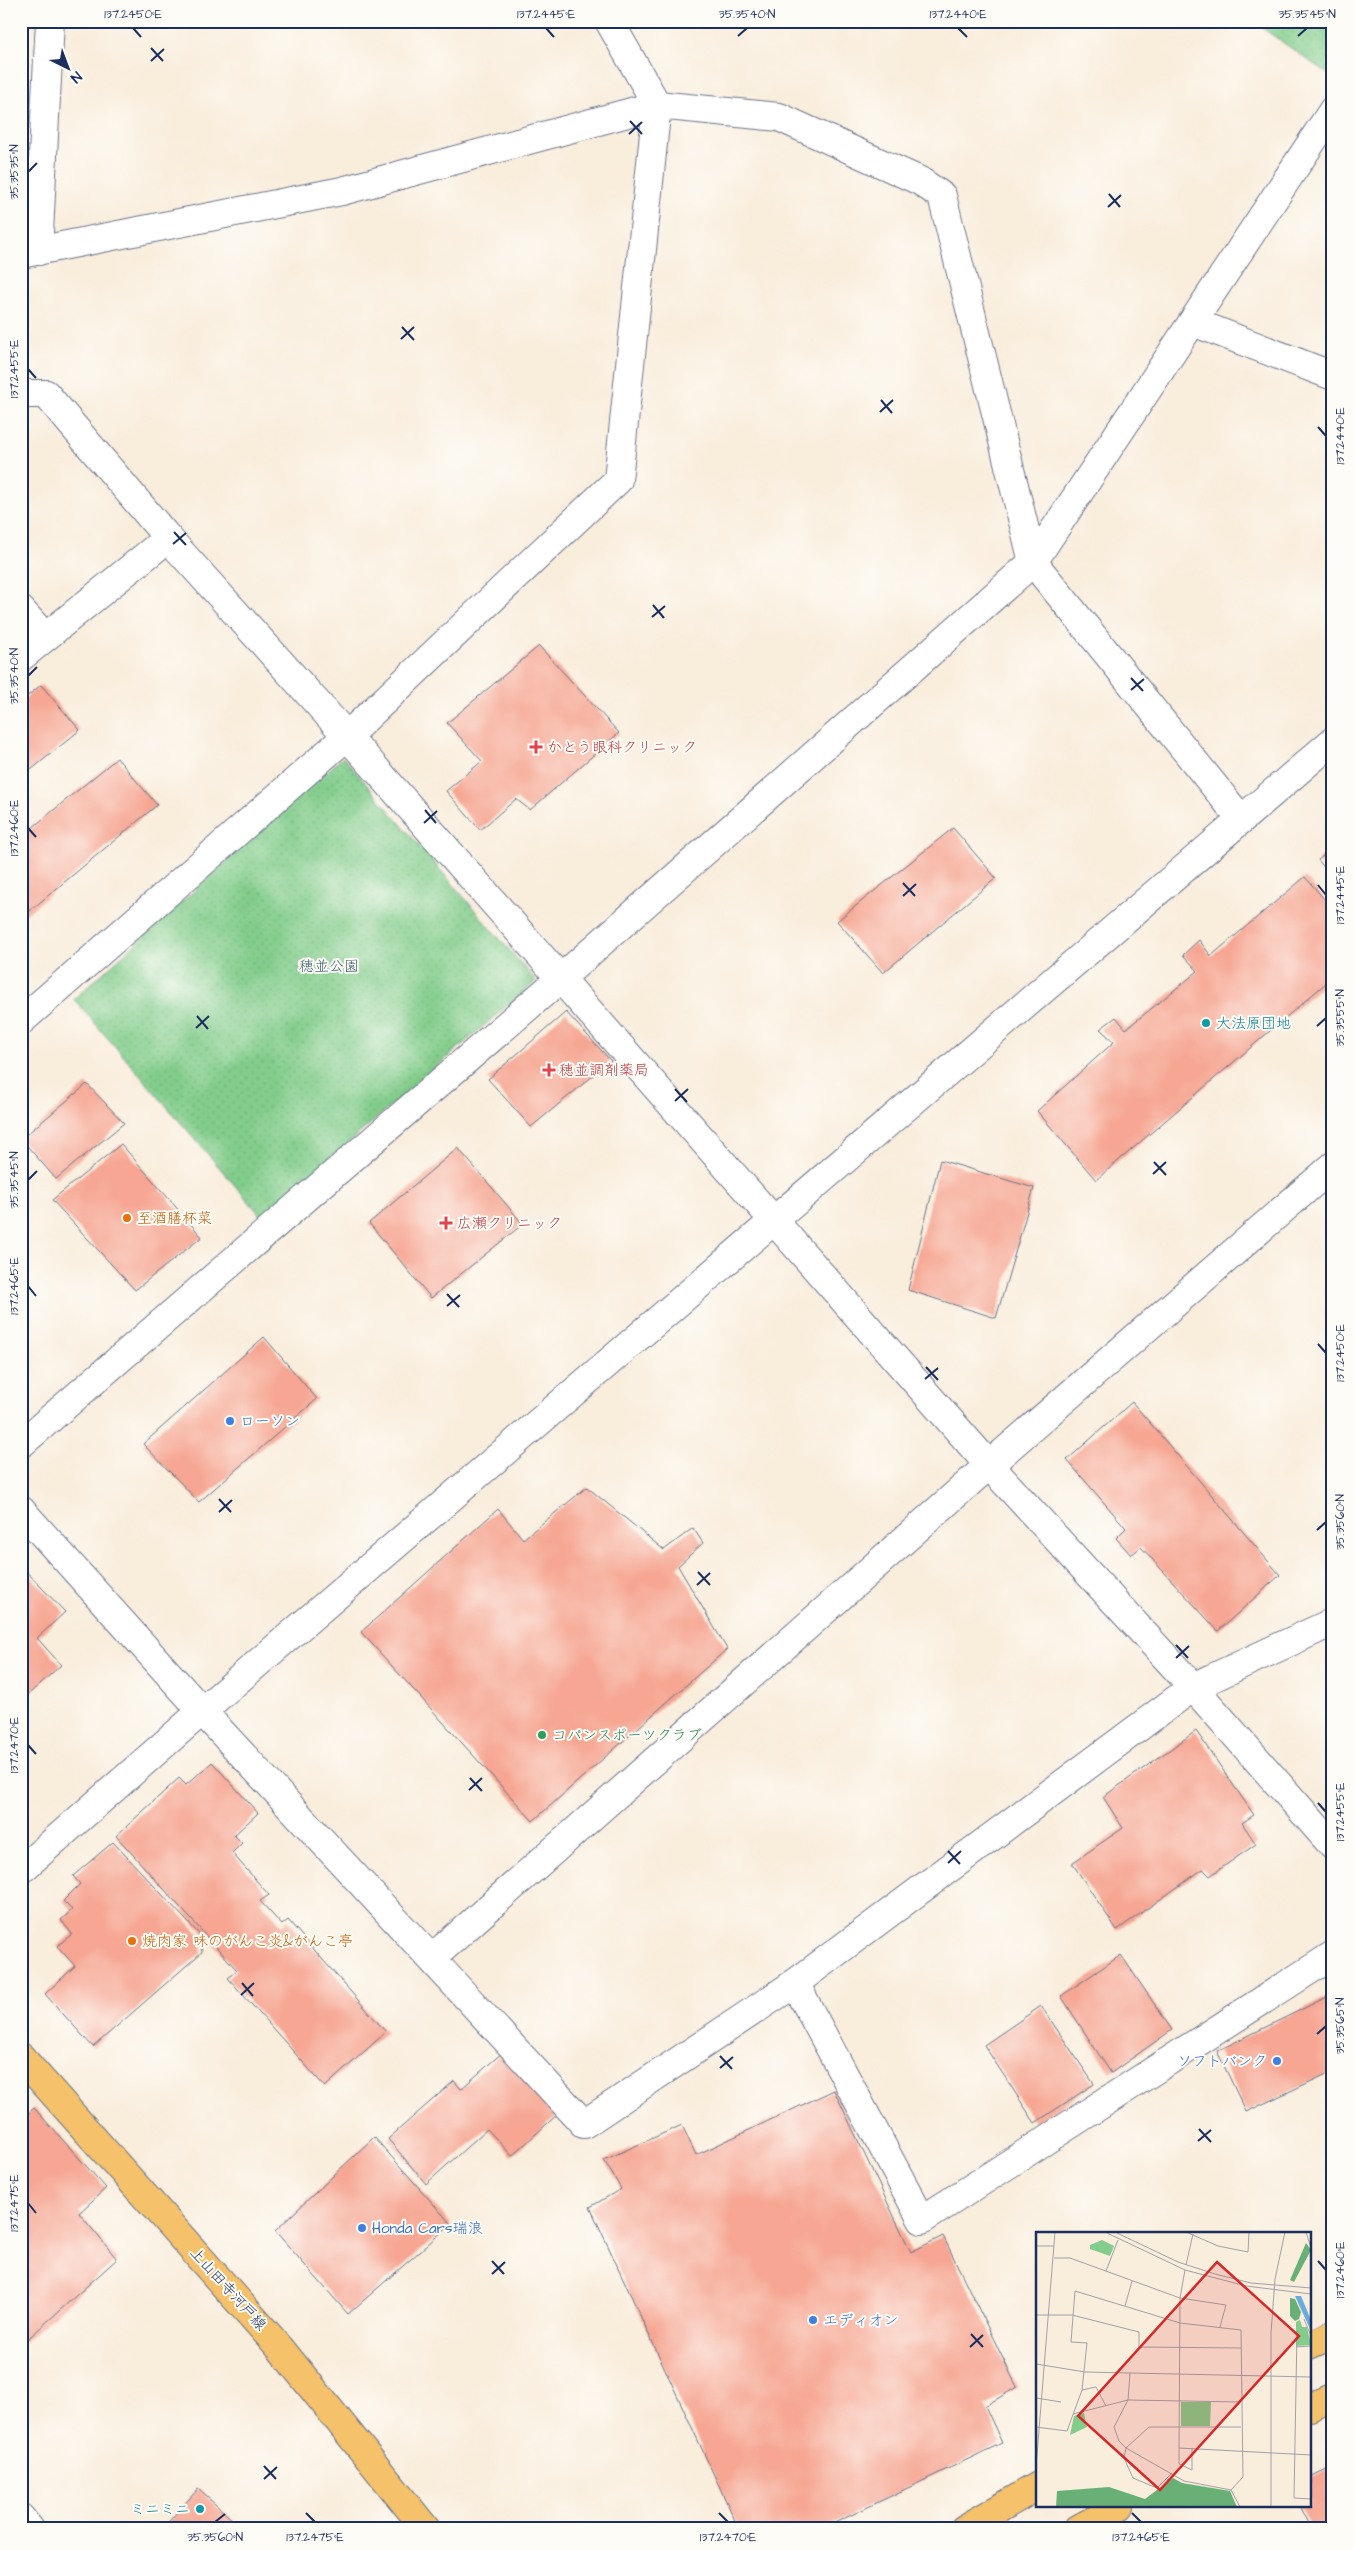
<svg xmlns="http://www.w3.org/2000/svg" width="1354" height="2550" viewBox="0 0 1354 2550" font-family="'Architects Daughter','Klee One',sans-serif">
<defs>
<pattern id="park-dots" width="8" height="8" patternUnits="userSpaceOnUse" patternTransform="scale(1.25)"><rect width="8" height="8" fill="#82cd8b"/><path d="M2 2h.1M6 6h.1" fill="none" stroke="#70b07a" stroke-width="1.8" stroke-linecap="round"/></pattern>
</defs>
<rect width="100%" height="100%" fill="#fdfcf7"/>
<filter id="ink" filterUnits="userSpaceOnUse"><feTurbulence type="fractalNoise" baseFrequency=".02" numOctaves="2"/><feDisplacementMap in="SourceGraphic" scale="10" xChannelSelector="R" yChannelSelector="G"/><feConvolveMatrix kernelMatrix="1 2 1 2 8 2 1 2 1" color-interpolation-filters="sRGB"/></filter>
<filter id="wash" filterUnits="userSpaceOnUse"><feTurbulence type="fractalNoise" baseFrequency=".0096" numOctaves="4" result="noise"/><feDisplacementMap in="SourceGraphic" scale="20" xChannelSelector="R" yChannelSelector="G"/><feGaussianBlur stdDeviation="1.12" result="paint"/><feColorMatrix in="noise" values="0 0 0 0 0 0 0 0 0 0 0 0 0 0 0 0 0 1.4 0 .05"/><feComposite in="paint" operator="in"/></filter>
<g filter="url(#wash)">
<rect width="100%" height="100%" fill="#f9eddc"/>
<!-- park -->
<g fill="url(#park-dots)" stroke="#4e7e74">
<polygon points="1252,21 1333,21 1331,76"/>
<polygon points="343,757 536,981 262,1217 74,999"/>
</g>
<g id="blocks">
<!-- building -->
<g fill="#f6a692">
<polygon points="539,646 619,733 530,810 516,799 480,830 446,791 482,761 447,723"/>
<polygon points="41,685 80,730 21,778 21,701"/>
<polygon points="117,758 157,805 26,914 21,909 21,837"/>
<polygon points="953,828 996,878 883,973 837,921"/>
<polygon points="1333,848 1333,878 1318,860"/>
<polygon points="1305,877 1333,909 1333,977 1096,1180 1037,1111 1114,1042 1100,1029 1116,1017 1126,1029 1198,971 1183,955 1199,940 1211,956"/>
<polygon points="566,1012 611,1061 531,1127 488,1079"/>
<polygon points="87,1084 124,1123 56,1179 21,1139"/>
<polygon points="121,1144 202,1237 135,1290 52,1200"/>
<polygon points="458,1148 523,1224 431,1298 369,1223"/>
<polygon points="940,1160 1034,1188 996,1318 908,1290"/>
<polygon points="264,1337 317,1399 199,1502 143,1444"/>
<polygon points="1132,1402 1280,1575 1218,1631 1141,1547 1131,1555 1116,1538 1126,1528 1067,1460"/>
<polygon points="587,1487 664,1550 693,1528 703,1543 678,1566 727,1649 533,1821 361,1632 498,1509 523,1539"/>
<polygon points="21,1566 65,1612 37,1638 61,1665 21,1701"/>
<polygon points="1196,1731 1254,1815 1242,1823 1256,1844 1210,1876 1203,1869 1117,1930 1072,1863 1123,1828 1103,1797"/>
<polygon points="212,1762 258,1813 234,1835 242,1843 232,1853 269,1895 260,1901 282,1925 288,1920 386,2032 325,2087 228,1978 237,1970 116,1836 179,1778 186,1785"/>
<polygon points="113,1842 200,1935 202,1952 93,2047 45,1994 75,1966 57,1946 72,1934 61,1920 72,1910 63,1901 80,1884 73,1876"/>
<polygon points="1121,1955 1172,2030 1111,2073 1061,1996"/>
<polygon points="1333,1994 1333,2071 1246,2112 1217,2051"/>
<polygon points="1041,2006 1094,2084 1035,2123 984,2045"/>
<polygon points="504,2051 560,2112 512,2156 487,2129 426,2184 388,2139 454,2081 461,2089"/>
<polygon points="834,2090 911,2252 943,2236 1017,2387 985,2406 1002,2443 822,2529 739,2529 590,2207 621,2189 604,2160 682,2125 696,2155"/>
<polygon points="34,2108 106,2188 79,2213 117,2259 21,2345 21,2120"/>
<polygon points="374,2137 451,2224 348,2314 275,2231"/>
<polygon points="1333,2467 1333,2529 1312,2529 1300,2506 1310,2506 1310,2478"/>
<polygon points="198,2489 243,2529 162,2529"/>
</g>
</g>
</g>
<g filter="url(#ink)">
<use href="#blocks" fill-opacity="0" stroke="#69728a" stroke-width="1"/>
<g fill="none" stroke-linecap="round" stroke-linejoin="round">
<!-- minor casing -->
<g stroke="#69728a" stroke-width="30">
<g id="minor">
<polyline points="38,251 50,21"/>
<polyline points="21,254 342,191 657,105 779,117 920,181 942,196 1033,562 1241,819"/>
<polyline points="1193,322 1333,376"/>
<polyline points="21,394 46,394 168,538"/>
<polyline points="21,610 45,637"/>
<polyline points="21,657 168,538 347,736 989,1465 1193,1687 1333,1846"/>
<polyline points="21,1021 347,736 618,480 657,105 609,21"/>
<polyline points="21,1444 561,978 1033,562 1333,110"/>
<polyline points="21,1510 202,1711 584,2124 795,1983 1193,1687 1333,1622"/>
<polyline points="21,1870 202,1711 1333,741"/>
<polyline points="432,1958 989,1465 1333,1166"/>
<polyline points="795,1983 922,2220 1333,1955"/>
<polyline points="21,2518 30,2529"/>
</g>
</g>
<!-- major casing -->
<g stroke="#69728a" stroke-width="30">
<polyline id="major" points="21,2057 280,2348 426,2529"/>
</g>
<!-- highway casing -->
<g stroke="#69728a" stroke-width="30">
<g id="highway">
<polyline points="1310,2345 1333,2335"/>
<polyline points="1310,2407 1333,2397"/>
<polyline points="964,2529 1038,2486"/>
<polyline points="1078,2529 1120,2506"/>
</g>
</g>
<!-- minor -->
<use href="#minor" stroke="#fff" stroke-width="28"/>
<!-- major -->
<use href="#major" stroke="#f5c16b" stroke-width="28"/>
<!-- highway -->
<use href="#highway" stroke="#f5c16b" stroke-width="28"/>
</g>
</g>
<!-- ticks -->
<path fill="none" stroke="#1b2f5e" stroke-width="2" d="M133,28L141,37M546,28L554,37M958,28L967,37M738,36L747,28M1298,36L1307,28M151,48L163,61M151,61L164,49M630,121L642,134M629,134L642,122M28,172L37,163M1109,194L1120,207M1108,207L1121,195M402,327L414,340M401,339L414,327M28,369L36,378M881,400L892,413M880,412L893,400M1318,427L1326,436M174,532L186,545M173,544L186,533M653,605L664,618M652,617L665,606M28,676L37,667M1131,678L1143,691M1131,690L1144,679M425,810L436,823M424,823L437,811M28,828L36,837M903,883L915,896M1318,885L1326,895M903,896L916,884M197,1016L208,1029M1317,1026L1326,1018M196,1028L209,1016M675,1089L687,1102M675,1101L688,1089M1154,1162L1166,1175M1153,1174L1166,1162M28,1180L37,1171M28,1286L36,1296M447,1294L459,1307M447,1306L460,1295M1318,1344L1326,1353M926,1367L938,1380M925,1379L938,1368M219,1499L231,1512M219,1512L232,1500M1317,1530L1326,1522M698,1572L710,1585M697,1585L710,1573M1176,1645L1188,1658M1176,1658L1189,1646M28,1745L36,1754M470,1778L482,1791M469,1790L482,1778M1318,1803L1326,1812M948,1851L960,1864M948,1863L961,1851M242,1983L253,1996M241,1995L254,1983M1317,2034L1326,2026M720,2056L732,2069M720,2068L733,2057M1199,2129L1211,2142M1198,2141L1211,2130M28,2203L36,2213M492,2261L504,2274M1318,2261L1326,2270M492,2274L505,2262M971,2334L983,2347M970,2347L983,2335M264,2466L276,2479M264,2479L277,2467M306,2513L315,2522M719,2513L728,2522M1132,2513L1141,2522M215,2522L225,2514"/>
<!-- markers -->
<g fill="#e0444e" stroke="#fdfcf7" stroke-width="2">
<path d="M533.5 739.5h5v5h5v5h-5v5h-5v-5h-5v-5h5z"/>
<path d="M546.5 1062.5h5v5h5v5h-5v5h-5v-5h-5v-5h5z"/>
<path d="M443.5 1215.5h5v5h5v5h-5v5h-5v-5h-5v-5h5z"/>
</g>
<g fill="#0f9aa8" stroke="#fdfcf7" stroke-width="2">
<circle cx="1206" cy="1023" r="5"/>
<circle cx="200" cy="2509" r="5"/>
</g>
<g fill="#e8710a" stroke="#fdfcf7" stroke-width="2">
<circle cx="127" cy="1218" r="5"/>
<circle cx="132" cy="1941" r="5"/>
</g>
<g fill="#3f7fe0" stroke="#fdfcf7" stroke-width="2">
<circle cx="230" cy="1421" r="5"/>
<circle cx="1277" cy="2061" r="5"/>
<circle cx="362" cy="2228" r="5"/>
<circle cx="813" cy="2320" r="5"/>
</g>
<circle fill="#2e9e5b" stroke="#fdfcf7" stroke-width="2" cx="542" cy="1735" r="5"/>
<g text-anchor="middle" dominant-baseline="central" stroke-width="4" stroke-linejoin="round" paint-order="stroke">
<!-- health labels -->
<g font-size="15" fill="#be3a42" stroke="#fdfcf7" text-anchor="start">
<text x="547" y="747">かとう眼科クリニック</text>
<text x="559" y="1070">穂並調剤薬局</text>
<text x="457" y="1223">広瀬クリニック</text>
</g>
<!-- park labels -->
<g font-size="15" fill="#3a5e6c" stroke="#fdfcf7">
<text x="329" y="966">穂並公園</text>
</g>
<!-- culture labels -->
<g font-size="15" fill="#0d838f" stroke="#fdfcf7" text-anchor="start">
<text x="1216" y="1023">大法原団地</text>
<text x="190" y="2509" text-anchor="end">ミニミニ</text>
</g>
<!-- food labels -->
<g font-size="15" fill="#c56008" stroke="#fdfcf7" text-anchor="start">
<text x="137" y="1218">至酒膳杯菜</text>
<text x="142" y="1941">焼肉家 味のがんこ炎&amp;がんこ亭</text>
</g>
<!-- shop labels -->
<g font-size="15" fill="#366cbe" stroke="#fdfcf7" text-anchor="start">
<text x="240" y="1421">ローソン</text>
<text x="1267" y="2061" text-anchor="end">ソフトバンク</text>
<text x="372" y="2228">Honda Cars瑞浪</text>
<text x="823" y="2320">エディオン</text>
</g>
<!-- leisure labels -->
<g font-size="15" fill="#27864d" stroke="#fdfcf7" text-anchor="start">
<text x="552" y="1735">コパンスポーツクラブ</text>
</g>
<!-- street labels -->
<g font-size="15" fill="#1b2f5e" stroke="#fdfcf7">
<text transform="translate(228 2289) rotate(48)">上山田寺河戸線</text>
</g>
</g>
<!-- overview -->
<g transform="translate(1036 2232)">
<rect width="275" height="275" fill="#f9eddc"/>
<path d="M264,88L266,95H271L275,113L260,114V90Z" fill="#82cd8b"/>
<path d="M270,11L275,18L258,50L254,48ZM254,66L259,67L265,80L263,87L259,89L254,84ZM137,246L146,251L194,259L201,275H20L21,259L73,255L109,267Z" fill="#69b077"/>
<path d="M66,8L78,14L74,24L54,17V13ZM145,170H175L174,194H145ZM48,181L51,195L34,203L38,184Z" fill="#82cd8b"/>
<path d="M259,64H265L275,88V99Z" fill="#68acdd"/>
<path fill="none" stroke="#a0a1aa" stroke-width="1" d="M69,0L149,38L210,54L275,62M79,0L142,30L179,42L215,51L275,56M150,0L182,14L212,20L213,0M270,0L275,16M0,14H18M18,26H34L144,66L190,73L184,95M150,33L157,2M149,38L144,66L143,216L275,223M70,39L82,8M89,74L96,49M0,83H36L103,100V115L205,116M268,87L275,104M261,99L258,266L275,267M260,115L275,114M0,132L49,140L275,145M94,141L92,168L78,195L83,209L90,216L148,249L195,258L204,275M46,158L60,155L70,174M0,166L25,170M37,182L92,168L205,170M0,195L31,199L46,158L51,111L35,110L39,59L144,91L205,98L207,245L195,258M143,216V232L156,238V217M0,235L19,0M136,241L121,256L97,246L88,226L90,216L113,195H205M235,275V101L239,47L249,0"/>
<path fill="#d62828" fill-opacity="0.15" stroke="#d62828" stroke-width="2.5" d="M181,30L263,104L124,258L42,184Z"/>
<rect width="275" height="275" fill="none" stroke="#1b2f5e" stroke-width="2.5"/>
</g>
<!-- margin -->
<rect width="1354" height="2550" fill="none" stroke="#fdfcf7" stroke-width="55"/>
<!-- north arrow -->
<g transform="translate(68 68) rotate(138)" stroke="#fdfcf7" stroke-width="4" paint-order="stroke">
<path d="M0-4L9 19L0 12L-9 19Z" fill="#1b2f5e"/>
<text y="-8" font-size="14" font-weight="bold" text-anchor="middle" fill="#1b2f5e">N</text>
</g>
<rect x="28" y="28" width="1298" height="2494" fill="none" stroke="#1b2f5e" stroke-width="2"/>
<g font-size="12" text-anchor="middle" fill="#1b2f5e">
<text x="133" y="18">137.2450°E</text>
<text x="546" y="18">137.2445°E</text>
<text x="747" y="18">35.3540°N</text>
<text x="958" y="18">137.2440°E</text>
<text x="1307" y="18">35.3545°N</text>
<text transform="translate(14 172) rotate(-90)" y="4">35.3535°N</text>
<text transform="translate(14 369) rotate(-90)" y="4">137.2455°E</text>
<text transform="translate(1340 436) rotate(-90)" y="4">137.2440°E</text>
<text transform="translate(14 676) rotate(-90)" y="4">35.3540°N</text>
<text transform="translate(14 828) rotate(-90)" y="4">137.2460°E</text>
<text transform="translate(1340 895) rotate(-90)" y="4">137.2445°E</text>
<text transform="translate(1340 1018) rotate(-90)" y="4">35.3555°N</text>
<text transform="translate(14 1180) rotate(-90)" y="4">35.3545°N</text>
<text transform="translate(14 1286) rotate(-90)" y="4">137.2465°E</text>
<text transform="translate(1340 1353) rotate(-90)" y="4">137.2450°E</text>
<text transform="translate(1340 1522) rotate(-90)" y="4">35.3560°N</text>
<text transform="translate(14 1745) rotate(-90)" y="4">137.2470°E</text>
<text transform="translate(1340 1812) rotate(-90)" y="4">137.2455°E</text>
<text transform="translate(1340 2026) rotate(-90)" y="4">35.3565°N</text>
<text transform="translate(14 2203) rotate(-90)" y="4">137.2475°E</text>
<text transform="translate(1340 2270) rotate(-90)" y="4">137.2460°E</text>
<text x="215" y="2541">35.3560°N</text>
<text x="315" y="2541">137.2475°E</text>
<text x="728" y="2541">137.2470°E</text>
<text x="1141" y="2541">137.2465°E</text>
</g>
</svg>
